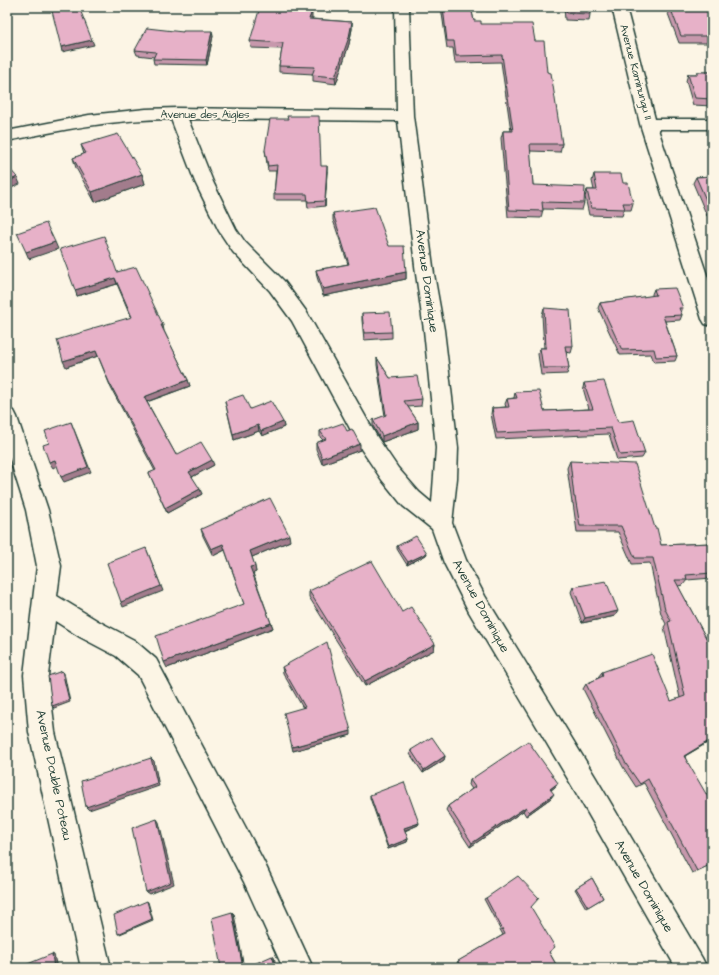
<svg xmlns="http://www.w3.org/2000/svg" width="719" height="975" viewBox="0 0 719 975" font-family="'Architects Daughter',sans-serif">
<rect width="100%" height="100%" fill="#fcf5e5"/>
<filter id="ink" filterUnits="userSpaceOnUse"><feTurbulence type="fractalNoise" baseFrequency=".025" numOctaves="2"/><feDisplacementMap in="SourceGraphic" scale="8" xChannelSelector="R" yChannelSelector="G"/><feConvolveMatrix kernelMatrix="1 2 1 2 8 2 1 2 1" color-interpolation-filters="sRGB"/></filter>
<g filter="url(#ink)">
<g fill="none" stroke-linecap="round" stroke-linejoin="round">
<!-- minor casing -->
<g stroke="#1f3d34" stroke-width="3">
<g id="minor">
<path d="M395,7H409L413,116L434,274L444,330L458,448L457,478L452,523L466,560L485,596L596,778L702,958L707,968H676L578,796L469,612L444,563L432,529L403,506L382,480L361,449L292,321L270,291L233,252L219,231L195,182L171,119C115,119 62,130 7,141V131L89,115L146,109L177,108L397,111ZM188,119L398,121L416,274L424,330L436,448L432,503L419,492L398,468L377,437L306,311L284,281L245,242L236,229L213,182Z"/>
<polygon points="612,7 626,7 655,119 712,119 712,129 658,129 712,290 712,326 705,324 702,319 640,124"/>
<polygon points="7,409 14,411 17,417 48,510 61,566 57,596 98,621 134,640 156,659 264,862 313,968 283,968 244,882 138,675 116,656 80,637 55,621 48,675 55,732 111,968 81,968 29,732 24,675 37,566 26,510 7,450"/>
</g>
</g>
<!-- minor -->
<use href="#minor" fill="#fcf5e5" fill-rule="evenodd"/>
</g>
<!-- wall -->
<g fill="#c798ac" stroke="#1f3d34">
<polygon points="441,7 471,7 474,21 481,24 535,41 547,72 562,144 560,152 530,151 533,185 584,203 582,210 543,209 541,218 508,217 501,138 503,131 511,131 501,62 455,63 453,48 447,48"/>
<polygon points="564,7 589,7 590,14 589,21 565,20"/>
<polygon points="634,7 712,7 712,49 709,43 679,43 667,11 635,10"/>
<polygon points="290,9 312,18 312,19 352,22 352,29 349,44 336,84 313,81 313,74 279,72 279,66 282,49 251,48 250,41"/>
<polygon points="213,36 207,65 154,64 153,59 154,57 137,55 135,50"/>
<polygon points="697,72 712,72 712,106 693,105 686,81 688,74 696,74"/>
<polygon points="81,145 142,174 145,184 95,202 76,168 73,158 84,154"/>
<polygon points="265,150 321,166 327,171 325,206 308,208 307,200 274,200 274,194 276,171 268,171"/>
<polygon points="594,174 623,183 633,203 631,210 624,210 622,216 589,215 585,197 587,190 594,190 592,181"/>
<polygon points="712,176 712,216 707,216 693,183 696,177"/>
<polygon points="333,213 389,246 406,272 406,279 323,296 317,277 316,270 348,264 333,220"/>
<polygon points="712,252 712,262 710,257"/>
<polygon points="117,272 164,331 188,380 190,386 147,402 176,455 214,465 192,477 202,494 167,513 149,473 155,471 111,388 98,356 66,367 131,317 117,284 77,296"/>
<polygon points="654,289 683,308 681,312 682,315 680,320 665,321 677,356 675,361 654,362 651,354 620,355 598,308 600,303 652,296 652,294"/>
<polygon points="544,308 573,346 571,353 566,352 569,368 567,374 541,375 538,354 540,348 544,348 542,315"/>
<polygon points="362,313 392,332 392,338 364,340 362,320"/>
<polygon points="377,358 390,378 422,399 421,406 408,407 418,422 418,429 382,442 373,426 373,420 385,416 377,365"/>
<polygon points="584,383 645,453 642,458 617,460 609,434 496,439 491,414 492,408 506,407 505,404 507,399 514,398 515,392 544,411 589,409 583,388"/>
<polygon points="225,401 250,409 283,422 284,427 262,436 259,431 234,440"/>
<polygon points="320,431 347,431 360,450 322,464 316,449 316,443 323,440 320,437"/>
<polygon points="570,461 655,528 661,545 712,543 712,578 687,580 683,585 678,586 712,649 710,650 712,654 712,740 685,756 712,864 692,873 644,783 636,787 623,767 583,689 586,684 599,678 598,677 602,672 671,701 680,698 664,627 666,624 661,614 650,563 632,564 618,532 577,532 573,503 572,503 567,468"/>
<polygon points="201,529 290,541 252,557 256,572 253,573 271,623 273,628 167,668 244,604 225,550 213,556 203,536"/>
<polygon points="397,546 427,553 426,555 407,565 397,549"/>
<polygon points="573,587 615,616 582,623 571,592"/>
<polygon points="309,591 402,612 435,644 434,650 365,686 309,597"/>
<polygon points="282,667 351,735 293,751 303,708 283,673"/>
<polygon points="411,750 445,756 444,760 423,773 410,754"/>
<polygon points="470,780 555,787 551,790 551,798 526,816 523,811 470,847 446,810 448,806 472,789 469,785"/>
<polygon points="370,795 419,823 418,825 405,831 408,839 407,842 388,849 370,798"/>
<polygon points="592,878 603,898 586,908 575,889"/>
<polygon points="486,898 531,907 549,952 558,968 459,968 457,962 503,935 484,899"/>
</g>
<!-- shaded-wall -->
<g fill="#a27c8c" stroke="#1f3d34">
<polygon points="312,11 312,18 309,26 309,19"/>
<polygon points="352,22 352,29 349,44 336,84 335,77"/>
<polygon points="212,31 213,36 207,65 206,60"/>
<polygon points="92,40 94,45 62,52 61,47"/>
<polygon points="327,166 327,171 325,206 325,201"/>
<polygon points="142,174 145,184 95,202 92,192"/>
<polygon points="17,177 20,184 7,190 7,182"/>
<polygon points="55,242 58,249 29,259 26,252"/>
<polygon points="406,272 406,279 323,296 323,289"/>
<polygon points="115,278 117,284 77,296 75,290"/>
<polygon points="161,325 163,325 164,331 163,331"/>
<polygon points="96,351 98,356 66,367 63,361"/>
<polygon points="188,380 190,386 146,402 144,397"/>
<polygon points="71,422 91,472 64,482 61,477"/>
<polygon points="283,422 284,427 262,436 261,431"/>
<polygon points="418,422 418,429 382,442 382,436"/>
<polygon points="258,425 259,431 234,440 233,434"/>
<polygon points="360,444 360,450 322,464 322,458"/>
<polygon points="55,460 58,465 53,468 49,462"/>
<polygon points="212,460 214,465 190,478 189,472"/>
<polygon points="200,489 202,494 167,513 165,508"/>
<polygon points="289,535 290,541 252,557 250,551"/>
<polygon points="223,544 225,550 213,556 211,549"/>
<polygon points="146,548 163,591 123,607 121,602"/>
<polygon points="427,553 426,555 407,565 408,562"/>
<polygon points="255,566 256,572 252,574 250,567"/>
<polygon points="618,611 615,616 582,623 585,618"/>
<polygon points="271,623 273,628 167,668 164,662"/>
<polygon points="435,644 434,650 365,686 365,681"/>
<polygon points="62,671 64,673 70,702 54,708 52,706"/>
<polygon points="351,731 351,735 293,751 292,747"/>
<polygon points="712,739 712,740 680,759 684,756"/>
<polygon points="445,756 444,760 423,773 424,770"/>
<polygon points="151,758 154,761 159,786 89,810 86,807"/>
<polygon points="558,783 555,787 547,793 550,789"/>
<polygon points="554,794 551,798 526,816 529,812"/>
<polygon points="526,807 523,811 470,847 472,843"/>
<polygon points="157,819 159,822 174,884 149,894 146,892"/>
<polygon points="419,823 418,825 403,831 404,828"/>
<polygon points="408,839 407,842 388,849 388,847"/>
<polygon points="147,901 148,902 153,920 120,934 118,934"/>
<polygon points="232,912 234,914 244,968 243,968"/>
<polygon points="52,954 54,955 57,968 54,968"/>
<polygon points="272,956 274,957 277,968 276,968"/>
</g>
<!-- building -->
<g fill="#e7b1c8" stroke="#1f3d34">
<polygon points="51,7 79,7 92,40 61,47"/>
<polygon points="260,7 288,7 288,9 312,11 309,19 352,22 349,37 335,77 312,75 315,67 279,66 283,43 250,41"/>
<polygon points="443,7 471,7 474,21 481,21 481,24 532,24 535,41 544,41 547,72 551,73 562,144 530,144 533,185 585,187 584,203 542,202 543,211 509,210 503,131 513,131 502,55 456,56 454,41 447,41"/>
<polygon points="566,7 589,7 590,14 567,13"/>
<polygon points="670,7 712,7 712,36 681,36"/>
<polygon points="147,28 183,32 183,31 212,31 206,60 153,59 156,52 135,50"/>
<polygon points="697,72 712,72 712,99 695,98 688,74 698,74"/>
<polygon points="287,116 319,116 321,166 327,166 325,201 308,202 307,194 274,194 277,165 268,166 265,150 270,119 288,119"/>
<polygon points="118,134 142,174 92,192 73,158 86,153 81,145"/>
<polygon points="7,166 17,177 7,182"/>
<polygon points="594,174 621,174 623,183 628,183 633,203 623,203 625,209 591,208 587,190 597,190"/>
<polygon points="712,176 712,209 710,209 696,177"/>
<polygon points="375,207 389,246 404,246 406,272 323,289 316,270 349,264 333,213"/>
<polygon points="46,223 55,242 26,252 17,233"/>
<polygon points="104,236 117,272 136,267 163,325 161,325 188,380 144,397 176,455 201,442 212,460 189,472 200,489 165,508 149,473 156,470 109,382 96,351 63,361 57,340 93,329 93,328 132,317 115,278 75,290 60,249"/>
<polygon points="675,288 683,308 679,308 682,315 663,316 677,356 656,357 654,349 622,350 600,303 656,295 654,289"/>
<polygon points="544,308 570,310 573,346 565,346 569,368 543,368 540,348 546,348"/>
<polygon points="390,312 392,332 364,333 362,313"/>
<polygon points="377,358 390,378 417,376 422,399 404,401 418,422 382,436 373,420 386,415"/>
<polygon points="604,381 618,422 634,420 645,453 620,455 611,428 497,433 492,408 509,407 507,399 517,398 515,392 539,391 544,411 593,409 584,383"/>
<polygon points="243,395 250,409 271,401 283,422 261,431 258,425 233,434 225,401"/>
<polygon points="71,422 88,467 61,477 55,460 49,462 43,445 49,443 45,431"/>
<polygon points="343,423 347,431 352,429 360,444 322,458 316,443 326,439 320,431"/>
<polygon points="570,461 635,464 655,528 657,528 661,545 712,543 712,573 686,575 687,580 675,580 712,649 709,649 712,654 712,739 684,756 712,804 712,864 697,871 648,779 640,784 626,764 586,684 603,676 602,672 652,654 671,701 685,696 668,622 671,621 665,609 653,558 635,558 621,526 580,526 575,497 574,497"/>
<polygon points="270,498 289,535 250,551 255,566 250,567 271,623 164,662 156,636 244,604 223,544 211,549 201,529"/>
<polygon points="416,536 427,553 408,562 397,546"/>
<polygon points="146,548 161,586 121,602 107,563"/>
<polygon points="372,561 402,612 411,607 435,644 365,681 309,591"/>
<polygon points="606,581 618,611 585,618 573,587"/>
<polygon points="327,642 351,731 292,747 284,713 305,707 282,667"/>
<polygon points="62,671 69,700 52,706 48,676"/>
<polygon points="432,737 445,756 424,770 411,750"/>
<polygon points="528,741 558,783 550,789 554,794 529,812 526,807 472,843 448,806 475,787 470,780"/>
<polygon points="151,758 157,783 86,807 81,781"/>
<polygon points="404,782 419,823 404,828 408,839 388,847 370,795"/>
<polygon points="157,819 171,882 146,892 132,828"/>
<polygon points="518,876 539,898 531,907 555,947 549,952 558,968 461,968 458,961 505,934 486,898"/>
<polygon points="592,878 603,898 588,907 576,888"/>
<polygon points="147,901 152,919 118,934 114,915"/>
<polygon points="232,912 243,968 221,968 212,918"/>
<polygon points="52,954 54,968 18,968"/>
<polygon points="272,956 276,968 245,968"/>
</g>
</g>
<g text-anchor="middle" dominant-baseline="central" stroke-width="4" stroke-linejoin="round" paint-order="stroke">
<!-- far-street labels -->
<g font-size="11" fill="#1f3d34" stroke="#fcf5e5">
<text transform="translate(636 72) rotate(75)">Avenue Kaminungu II</text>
<text x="205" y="114">Avenue des Aigles</text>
</g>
<!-- street labels -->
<g font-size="13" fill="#1f3d34" stroke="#fcf5e5">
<text transform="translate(427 281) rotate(82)">Avenue Dominique</text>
<text transform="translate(481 606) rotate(61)">Avenue Dominique</text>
<text transform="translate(54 775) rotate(78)">Avenue Double Poteau</text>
<text transform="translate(644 886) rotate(60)">Avenue Dominique</text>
</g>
</g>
<!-- margin -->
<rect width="719" height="975" fill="none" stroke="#fcf5e5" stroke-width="24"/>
<rect x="12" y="12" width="695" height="951" fill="none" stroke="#1f3d34" stroke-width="1.5" filter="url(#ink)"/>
</svg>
